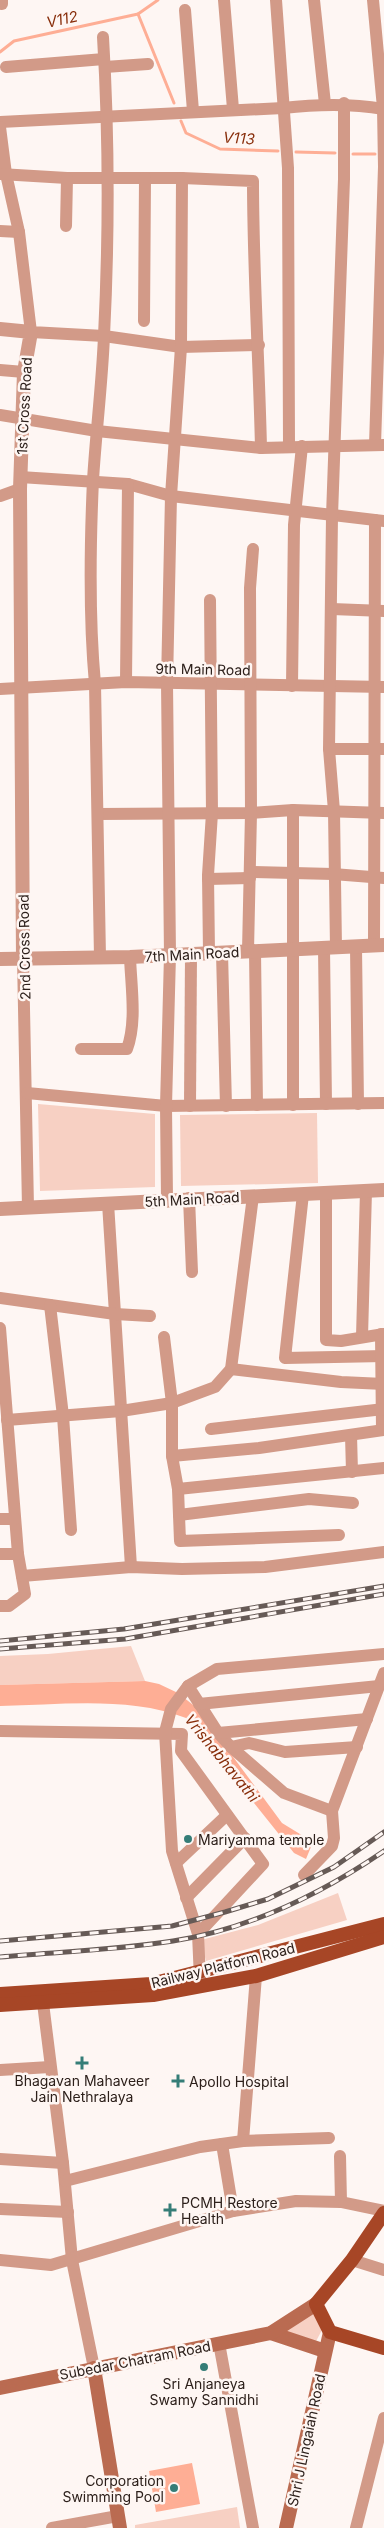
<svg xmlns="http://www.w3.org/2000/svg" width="384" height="2528" viewBox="0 0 384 2528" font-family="Inter,sans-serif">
<rect width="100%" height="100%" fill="#fef6f3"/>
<!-- green -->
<g fill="#f7d0c3">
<polygon points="38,1104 155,1114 155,1187 40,1191"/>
<polygon points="317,1113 318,1183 181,1186 180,1115"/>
<polygon points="131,1646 145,1681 0,1685 0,1656 48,1654"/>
<polygon points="338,1893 347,1920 206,1961 201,1940 258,1925"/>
<polygon points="314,2310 322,2330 314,2345 278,2332"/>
<polygon points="237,2507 240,2528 135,2528 135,2525"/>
</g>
<!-- water -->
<g fill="#feae95">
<path d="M145,1681L159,1684L178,1693L197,1708L282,1823L313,1842L306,1859L294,1853L186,1718C128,1696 61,1705 0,1706V1685Z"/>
<polygon points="192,2463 200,2504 156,2512 149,2471"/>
</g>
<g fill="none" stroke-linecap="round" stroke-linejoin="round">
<!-- stream -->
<g stroke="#feae95" stroke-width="3">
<polyline points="138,14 174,103"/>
<polyline points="0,52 14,41 138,14 158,0"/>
<polyline points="181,121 186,133 220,149 278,151"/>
<polyline points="296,152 335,153"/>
<polyline points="353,154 375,154"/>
</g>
<!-- minor -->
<g stroke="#d29a88" stroke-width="12">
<polyline points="224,0 233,109"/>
<polyline points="276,0 288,168 289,446"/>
<polyline points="314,0 325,104"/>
<polyline points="373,0 383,108 384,167 375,445"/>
<polyline points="2,4 2,0"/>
<polyline points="185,10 193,111"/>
<polyline points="6,67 104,59"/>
<polyline points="105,67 148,64"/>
<path d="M0,122L283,108C318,104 349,103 384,109"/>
<polyline points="0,127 6,174 19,232 31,332 104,336 181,347 259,345"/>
<path d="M0,174L67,178H182L253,181C253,270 259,359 261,448"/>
<polyline points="66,226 67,178"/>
<polyline points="0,231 19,232"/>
<polyline points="144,321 145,178"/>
<polyline points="0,370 24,372"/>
<polyline points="0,415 97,431 261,448 384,445"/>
<polyline points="20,477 128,484 171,496 384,521"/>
<polyline points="0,496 20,489"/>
<polyline points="332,609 384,611"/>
<polyline points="126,682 128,484"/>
<polyline points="292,686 294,525 302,446"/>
<polyline points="0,689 126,682 384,687"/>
<polyline points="329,749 384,749"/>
<polyline points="293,810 293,1105"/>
<polyline points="98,814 251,813 293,810 384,813"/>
<polyline points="250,872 333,874 384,878"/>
<polyline points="208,879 250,878"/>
<polyline points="374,946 375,520"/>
<polyline points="356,947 358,1104"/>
<polyline points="324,948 326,1104"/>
<polyline points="336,948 334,811 329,749 332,516 344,179 344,103"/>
<polyline points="248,951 251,813 250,588 253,549"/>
<polyline points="255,951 257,1105"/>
<polyline points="209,953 208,875 212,813 210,600"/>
<polyline points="222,953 226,1106"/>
<path d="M100,957L95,684C89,619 90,546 93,480C96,432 102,384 104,336C109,237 109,136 103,37"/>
<polyline points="23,959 28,1207"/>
<path d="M81,1049H127C137,1022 131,986 130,957"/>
<polyline points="27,1093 166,1106 384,1103"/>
<polyline points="190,1106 191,954"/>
<polyline points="326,1193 326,1340 341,1341 384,1334"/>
<polyline points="303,1194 285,1358 384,1356"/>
<polyline points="189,1198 192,1272"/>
<polyline points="167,1199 166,1106 170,955 167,683 171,496 181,347 182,178"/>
<polyline points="108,1203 131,1567"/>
<polyline points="0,1298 115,1314 150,1316"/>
<polyline points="50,1305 63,1416 71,1530"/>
<polyline points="0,1328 18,1554 25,1594 9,1606 0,1606"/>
<polyline points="381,1334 382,1430"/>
<polyline points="164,1337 172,1403 172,1456 178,1489 180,1541 339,1535"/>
<polyline points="362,1337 366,1191"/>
<polyline points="231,1369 341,1382 384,1384"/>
<polyline points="7,1420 121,1411 172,1403 215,1387 231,1369 253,1196"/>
<polyline points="211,1429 384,1409"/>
<polyline points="351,1435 352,1472"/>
<polyline points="172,1456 259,1448 384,1430"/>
<polyline points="178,1489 384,1468"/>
<polyline points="179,1515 309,1499 353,1503"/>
<polyline points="0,1519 15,1519"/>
<polyline points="0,1554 18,1554"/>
<polyline points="22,1576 131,1567 182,1569 265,1567 384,1552"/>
<polyline points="188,1686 218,1733 231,1747 284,1793 332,1811"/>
<polyline points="199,1704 379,1686"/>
<polyline points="0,1731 182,1734 181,1751 263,1864 198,1934"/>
<polyline points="218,1733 367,1719"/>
<polyline points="231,1747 249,1743 285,1752 357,1747"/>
<polyline points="176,1863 227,1815"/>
<polyline points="304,1875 332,1846 334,1838 332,1811 384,1673"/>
<polyline points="186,1898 245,1838"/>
<polyline points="200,1979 198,1934 172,1851 165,1732 171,1709 188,1686 217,1669 384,1654"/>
<polyline points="43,2003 63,2163 72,2260 94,2368"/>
<polyline points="0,2070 50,2067"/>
<polyline points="243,2141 256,1976"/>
<polyline points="222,2144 233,2211"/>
<polyline points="340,2156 341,2202"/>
<polyline points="0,2159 63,2163"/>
<polyline points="65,2181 200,2147 243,2141 329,2138"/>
<polyline points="0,2209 68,2212"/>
<polyline points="0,2260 51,2265 233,2211 296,2201 341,2202 384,2211"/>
<polyline points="352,2260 384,2270"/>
<polyline points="219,2343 253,2528"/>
<polyline points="52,2528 118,2516"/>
<polyline points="356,2528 384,2418"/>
</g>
<!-- tertiary -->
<g stroke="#d29a88" stroke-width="14">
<polyline points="0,329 31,332 24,372 20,489 23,959"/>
<polyline points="0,959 130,957 384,945"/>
<polyline points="0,1209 384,1190"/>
</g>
<!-- secondary -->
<g stroke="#ba6b51" stroke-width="14">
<polyline points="271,2333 325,2351"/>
<polyline points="94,2368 120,2528"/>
<polyline points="0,2388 271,2333 316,2304"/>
<polyline points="286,2528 330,2332"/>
</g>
<!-- primary -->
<g stroke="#a74626" stroke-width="14">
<polyline points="0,1994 151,1984 384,1924"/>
<polyline points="0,2005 153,1995 256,1976 384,1937"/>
<polyline points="384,2213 352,2260 316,2304 330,2332 384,2348"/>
</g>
<!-- rail casing -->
<g stroke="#665a56" stroke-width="5">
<g id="rail">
<polyline points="0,1641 124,1629 384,1586"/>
<polyline points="0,1649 125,1639 384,1594"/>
<polyline points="0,1941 172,1926 225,1912 268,1899 334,1867 384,1832"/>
<path d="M0,1957C57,1952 117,1950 173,1941C250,1929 321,1894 384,1851"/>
</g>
</g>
<!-- rail -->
<use href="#rail" stroke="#fef6f3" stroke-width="3" stroke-dasharray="9" stroke-linecap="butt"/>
</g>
<!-- markers -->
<g fill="#357d77" stroke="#fef6f3" stroke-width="2">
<circle cx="188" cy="1839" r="5"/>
<path d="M79.5 2055.5h5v5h5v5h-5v5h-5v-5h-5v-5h5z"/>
<path d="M175.5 2073.5h5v5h5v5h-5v5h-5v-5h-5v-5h5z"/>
<path d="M167.5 2202.5h5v5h5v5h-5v5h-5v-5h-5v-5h5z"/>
<circle cx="204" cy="2367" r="5"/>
<circle cx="174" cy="2488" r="5"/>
</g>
<g text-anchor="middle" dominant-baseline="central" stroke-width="5" stroke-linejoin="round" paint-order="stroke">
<!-- street labels -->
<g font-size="14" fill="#2d201b" stroke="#fef6f3">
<text transform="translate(24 406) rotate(-87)">1st Cross Road</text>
<text transform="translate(203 669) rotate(1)">9th Main Road</text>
<text transform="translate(24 947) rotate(-91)">2nd Cross Road</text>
<text transform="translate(192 954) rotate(-3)">7th Main Road</text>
<text transform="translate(192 1199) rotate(-3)">5th Main Road</text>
<text transform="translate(223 1965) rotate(-14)">Railway Platform Road</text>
<text transform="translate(135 2360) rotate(-11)">Subedar Chatram Road</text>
<text transform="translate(306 2440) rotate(-78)">Shri J Lingaiah Road</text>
</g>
<!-- poi labels -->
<g font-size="14" fill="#2d201b" stroke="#fef6f3" text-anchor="start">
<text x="198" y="1839">Mariyamma temple</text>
<text x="82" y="2080" text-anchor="middle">Bhagavan Mahaveer<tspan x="82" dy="16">Jain Nethralaya</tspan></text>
<text x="189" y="2081">Apollo Hospital</text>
<text x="181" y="2202">PCMH Restore<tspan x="181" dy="16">Health</tspan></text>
<text x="204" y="2383" text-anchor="middle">Sri Anjaneya<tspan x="204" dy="16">Swamy Sannidhi</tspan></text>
<text x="164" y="2480" text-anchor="end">Corporation<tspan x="164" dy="16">Swimming Pool</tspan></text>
</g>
<!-- water labels -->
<g font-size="15" font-style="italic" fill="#882e0b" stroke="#fef6f3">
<text transform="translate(62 19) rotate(-12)">V112</text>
<text transform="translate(239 138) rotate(4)">V113</text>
<text transform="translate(222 1758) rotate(51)">Vrishabhavathi</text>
</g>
</g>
</svg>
